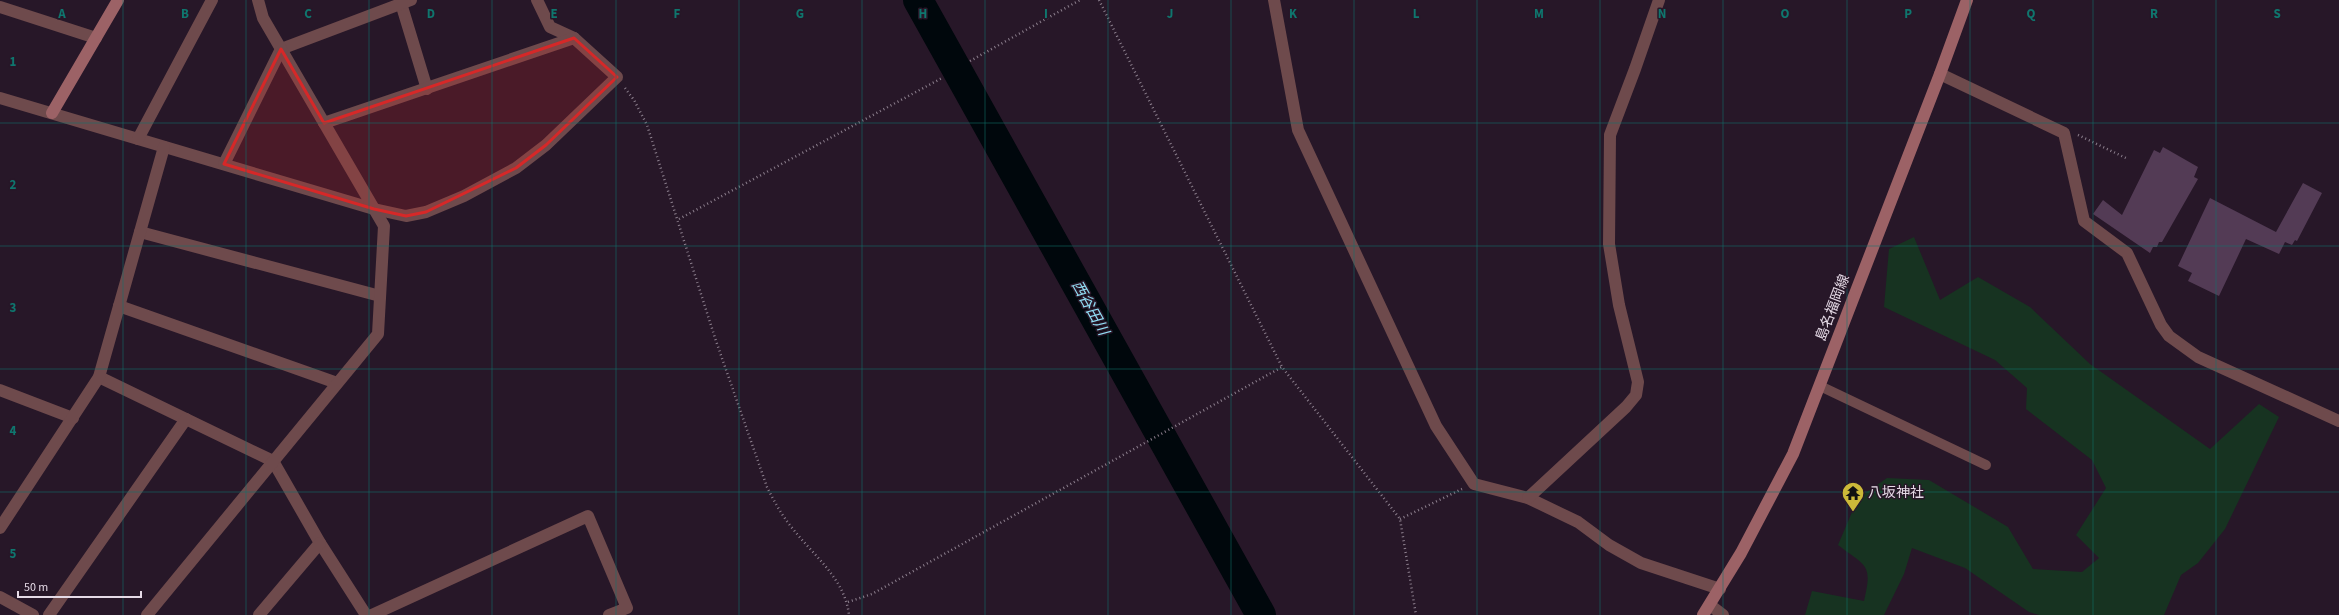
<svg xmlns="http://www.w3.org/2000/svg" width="2339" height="615" viewBox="0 0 2339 615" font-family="'Source Sans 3','Noto Sans JP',sans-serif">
<rect width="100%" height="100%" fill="#271728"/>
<!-- green -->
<path fill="#173321" d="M1914,237L1940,300L1978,277L2030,307L2090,364L2210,449L2259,404L2279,417L2225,529L2198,563L2181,575L2164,615H2039L2029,612L1965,568L1912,548L1904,574L1884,615H1805L1812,591L1864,601C1873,563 1866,567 1838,545L1858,498L1887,478L1929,480L2008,527L2033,569L2082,572L2099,558L2076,535L2106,488L2092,460L2026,409L2027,388L1995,360L1884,307L1889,249Z"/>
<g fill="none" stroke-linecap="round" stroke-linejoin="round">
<!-- river -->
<polyline stroke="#00070c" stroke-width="30" points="918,0 1261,615"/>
</g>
<!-- building -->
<g fill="#533b55">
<polygon points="2163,147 2198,167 2194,177 2198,179 2162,242 2159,242 2157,247 2153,247 2150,253 2093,214 2103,200 2122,215 2154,150 2160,153"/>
<polygon points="2303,183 2322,193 2297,241 2295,240 2292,245 2285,242 2279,254 2246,239 2219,296 2188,281 2192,273 2178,266 2210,198 2276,232"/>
</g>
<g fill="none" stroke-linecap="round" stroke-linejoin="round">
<!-- path -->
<g stroke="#8c7f8d" stroke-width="2.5" stroke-dasharray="1 3" stroke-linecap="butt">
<polyline points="1099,0 1282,367 1400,519 1416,615"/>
<polyline points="970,61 1080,0"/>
<path d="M625,88L634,100L647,125L716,341L767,487C774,501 782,516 793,529C814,556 845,579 849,615"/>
<polyline points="2078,135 2128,159"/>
<polyline points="679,219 942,78"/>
<polyline points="1400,519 1462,489"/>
<polyline points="848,602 872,594 1282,367"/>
</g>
<!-- lane -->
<polyline stroke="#6e4a4c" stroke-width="10" points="1820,386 1986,465"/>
<!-- street -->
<g stroke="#6e4a4c" stroke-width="12">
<polyline points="400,0 427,89"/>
<polyline points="1274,0 1298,130 1436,426 1474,484 1528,498 1578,522 1609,545 1641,563 1720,589"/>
<polyline points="0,7 96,38"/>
<polyline points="1940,74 2064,133 2084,221 2127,253 2161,325 2169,336 2198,357 2339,421"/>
<polyline points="0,98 374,209 406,216 426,212 464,196 516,168 546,145 617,77 574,38 550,27 537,0"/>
<polyline points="324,123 574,38"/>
<polyline points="138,139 212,0"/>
<polyline points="224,164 281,49 411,0"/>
<polyline points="140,232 380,296"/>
<polyline points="119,306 337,383"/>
<polyline points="99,377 273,461 320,543 366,615"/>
<polyline points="0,390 73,418"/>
<polyline points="1528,498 1626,407 1636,395 1638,382 1619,305 1609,244 1610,135 1635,69 1659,0"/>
<polyline points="0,528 99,377 164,147"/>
<polyline points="0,597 33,615"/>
<polyline points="1710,605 1723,615"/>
<polyline points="49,615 186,419"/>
<polyline points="147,615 378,334 384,226 263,18 258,0"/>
<polyline points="259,615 320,543"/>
<polyline points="372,615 588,516 627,608 609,615"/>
</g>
<!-- secondary -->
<g stroke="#9c6266" stroke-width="12">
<polyline points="52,113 118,0"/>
<polyline points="1703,615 1741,553 1793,454 1940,74 1967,0"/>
</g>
</g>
<!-- marked area -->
<path fill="#d62828" fill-opacity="0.2" stroke="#d62828" stroke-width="3" stroke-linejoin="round" d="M574,38L617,77L546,145L516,168L426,212L406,216L374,209L224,164L281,49L324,123Z"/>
<!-- grid -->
<path fill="none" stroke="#0f766e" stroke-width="1" stroke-opacity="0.55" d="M123,0V615M246,0V615M369,0V615M492,0V615M616,0V615M739,0V615M862,0V615M985,0V615M1108,0V615M1231,0V615M1354,0V615M1477,0V615M1600,0V615M1723,0V615M1847,0V615M1970,0V615M2093,0V615M2216,0V615M0,123H2339M0,246H2339M0,369H2339M0,492H2339"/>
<!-- icons -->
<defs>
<g id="temple-pin" transform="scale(1.15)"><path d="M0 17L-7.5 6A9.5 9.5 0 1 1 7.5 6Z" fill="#ccb939" stroke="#271728"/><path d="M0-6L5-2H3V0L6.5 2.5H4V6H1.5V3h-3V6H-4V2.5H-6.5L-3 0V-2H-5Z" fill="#111"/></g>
</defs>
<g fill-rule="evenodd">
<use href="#temple-pin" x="1853" y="493"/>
</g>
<g text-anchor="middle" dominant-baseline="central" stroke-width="3" stroke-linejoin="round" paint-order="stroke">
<!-- street labels -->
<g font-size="14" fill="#e5dae6" stroke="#271728">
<text transform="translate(1833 308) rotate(-69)">島名福岡線</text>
</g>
<!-- poi labels -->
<g font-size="14" fill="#e5dae6" stroke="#271728" text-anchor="start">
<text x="1868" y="493">八坂神社</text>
</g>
<!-- water labels -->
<g font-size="15" font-style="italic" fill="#92e0f6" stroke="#271728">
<text transform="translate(1090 308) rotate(61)">西谷田川</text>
</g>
</g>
<g font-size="13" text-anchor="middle" font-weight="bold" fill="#0f766e" stroke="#271728" stroke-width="3" stroke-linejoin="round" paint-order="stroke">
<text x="62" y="18">A</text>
<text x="185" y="18">B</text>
<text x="308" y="18">C</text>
<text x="431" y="18">D</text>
<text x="554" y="18">E</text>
<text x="677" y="18">F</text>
<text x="800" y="18">G</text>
<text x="923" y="18">H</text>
<text x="1046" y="18">I</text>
<text x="1170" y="18">J</text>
<text x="1293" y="18">K</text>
<text x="1416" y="18">L</text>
<text x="1539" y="18">M</text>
<text x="1662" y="18">N</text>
<text x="1785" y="18">O</text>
<text x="1908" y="18">P</text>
<text x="2031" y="18">Q</text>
<text x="2154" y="18">R</text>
<text x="2277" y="18">S</text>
<text x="13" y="66">1</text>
<text x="13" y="189">2</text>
<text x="13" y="312">3</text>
<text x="13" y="435">4</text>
<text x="13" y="558">5</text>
</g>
<!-- scale -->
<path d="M18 591v6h123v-6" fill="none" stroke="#e5dae6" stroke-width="2"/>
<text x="24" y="591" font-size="12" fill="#e5dae6" stroke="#271728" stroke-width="3" paint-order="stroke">50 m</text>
</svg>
